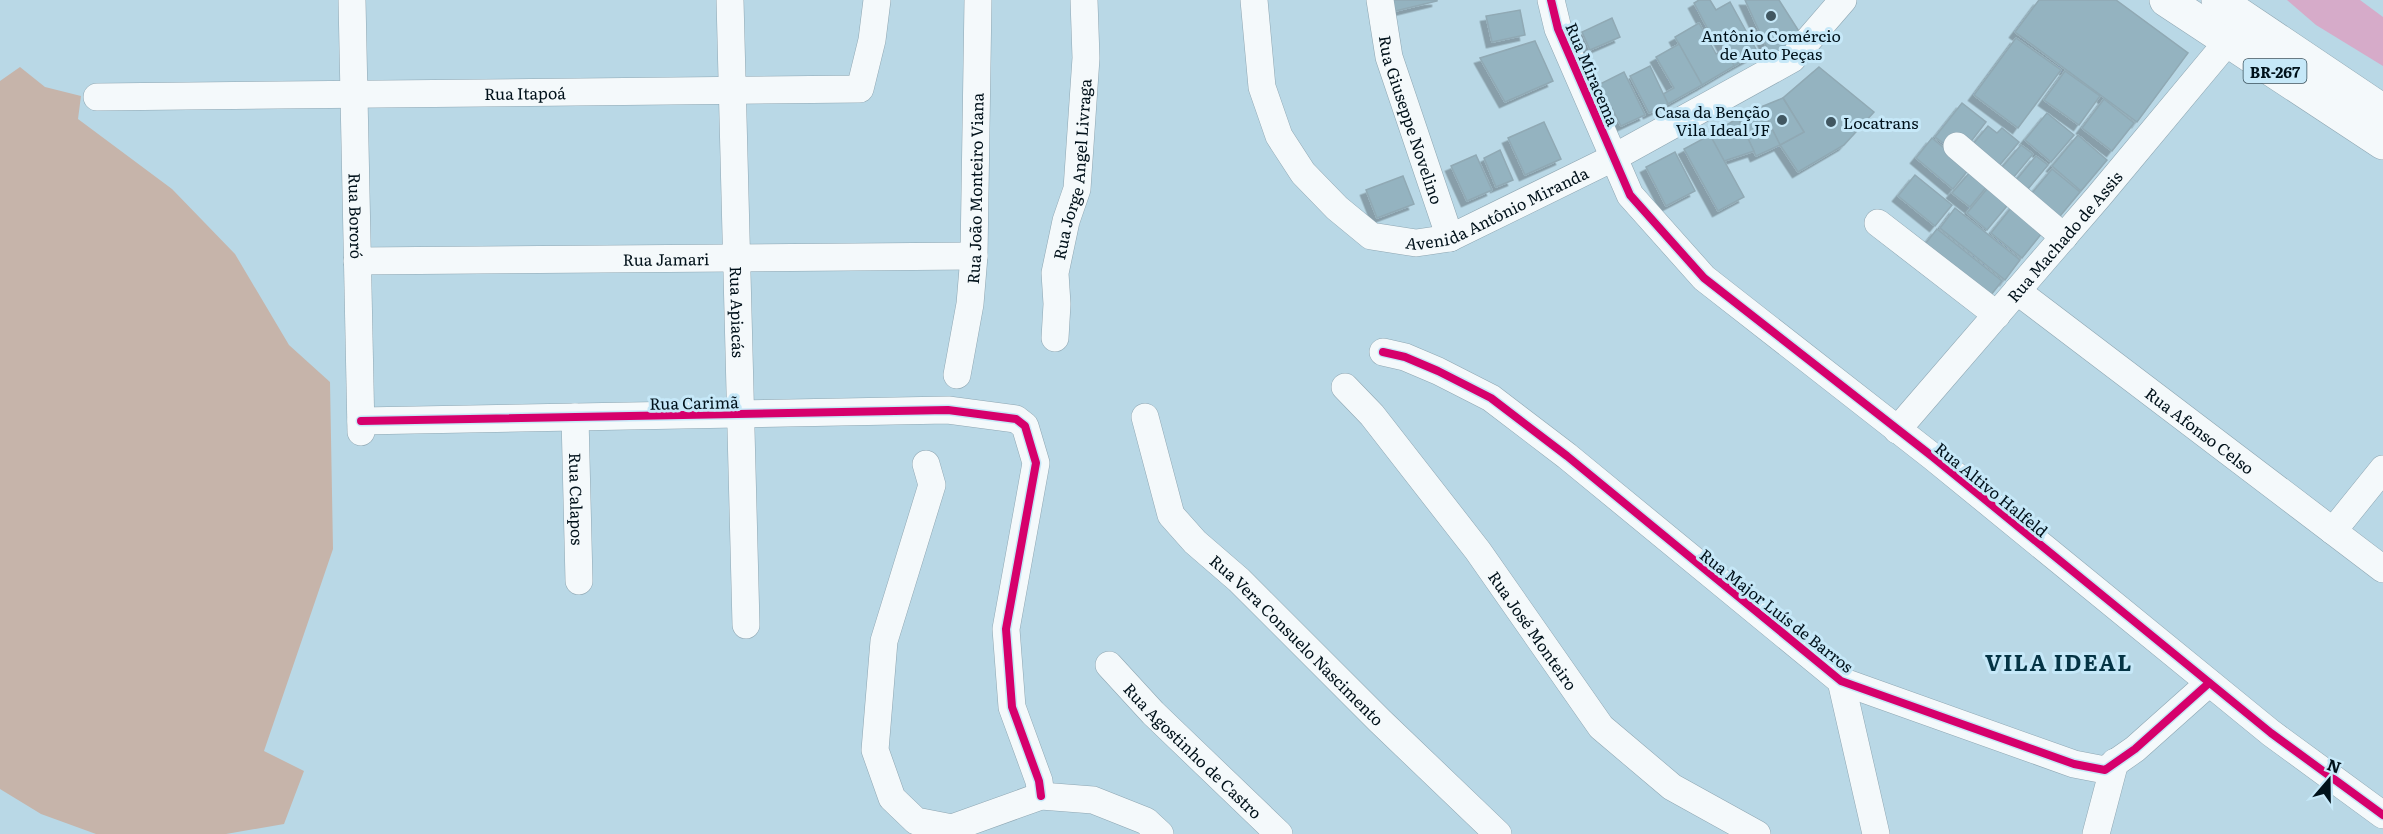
<svg xmlns="http://www.w3.org/2000/svg" width="2383" height="834" viewBox="0 0 2383 834" font-family="Literata,serif">
<defs>
<filter id="shadow"><feDropShadow dx="-5.5" dy="5.5" stdDeviation="0" flood-color="#0004"/></filter>
</defs>
<rect width="100%" height="100%" fill="#b9d8e6"/>
<!-- green -->
<polygon fill="#c6b4aa" points="20,67 45,87 81,96 78,119 172,189 235,254 289,345 330,382 333,549 264,751 304,771 284,824 226,834 96,834 41,814 0,789 0,81"/>
<!-- water -->
<polygon fill="#d6abc9" points="2287,0 2360,0 2383,17 2383,66 2316,25"/>
<!-- building -->
<g fill="#94b3c0" stroke="#90a9b4" stroke-width="1.5" filter="url(#shadow)">
<polygon points="1384,0 1437,0 1437,1 1387,13"/>
<polygon points="1699,0 1710,0 1716,10 1730,2 1758,53 1734,66 1716,32 1711,35 1694,3"/>
<polygon points="1745,0 1779,0 1800,33 1772,59"/>
<polygon points="2039,0 2116,0 2188,53 2137,122 2015,32"/>
<polygon points="1520,10 1525,35 1492,42 1486,16"/>
<polygon points="1612,18 1620,37 1590,50 1582,32"/>
<polygon points="1699,23 1716,54 1725,48 1734,66 1702,85 1675,37"/>
<polygon points="2016,38 2061,70 2018,128 1974,95"/>
<polygon points="1535,41 1553,81 1505,102 1480,58"/>
<polygon points="1679,44 1702,85 1668,104 1663,94 1674,88 1656,57"/>
<polygon points="1650,66 1668,104 1649,113 1630,76"/>
<polygon points="1819,67 1874,112 1844,145 1798,172 1780,145 1804,132 1783,98"/>
<polygon points="2065,71 2100,96 2079,125 2044,100"/>
<polygon points="1624,72 1645,115 1621,126 1600,84"/>
<polygon points="1783,98 1804,132 1780,145 1761,107"/>
<polygon points="2104,99 2134,123 2112,151 2082,128"/>
<polygon points="1962,103 1986,122 1966,148 1950,148 1935,137"/>
<polygon points="1761,107 1780,145 1756,156 1738,118"/>
<polygon points="2047,113 2074,135 2051,162 2025,140"/>
<polygon points="1738,118 1754,151 1724,161 1710,135"/>
<polygon points="1544,122 1561,159 1525,175 1508,138"/>
<polygon points="1988,126 1997,133 2002,128 2019,142 1993,173 1967,151"/>
<polygon points="1710,135 1744,197 1718,211 1684,149"/>
<polygon points="2078,135 2107,160 2081,191 2052,166"/>
<polygon points="1932,138 1969,169 1953,189 1916,158"/>
<polygon points="2021,145 2033,154 2008,184 1996,174"/>
<polygon points="1500,150 1513,180 1496,187 1484,158"/>
<polygon points="1675,152 1695,191 1666,206 1646,167"/>
<polygon points="1476,155 1492,190 1467,201 1451,166"/>
<polygon points="2036,156 2048,165 2023,195 2012,185"/>
<polygon points="2052,169 2080,192 2056,221 2028,198"/>
<polygon points="1971,171 1988,185 1970,207 1952,193"/>
<polygon points="1915,175 1952,205 1935,226 1898,196"/>
<polygon points="1403,176 1414,204 1377,218 1366,190"/>
<polygon points="1991,184 2011,201 1987,230 1967,213"/>
<polygon points="2015,203 2046,228 2022,258 1991,233"/>
<polygon points="1955,208 2020,260 2005,280 1940,228"/>
<polygon points="1937,229 2002,281 1987,300 1922,248"/>
</g>
<g fill="none" stroke-linecap="round" stroke-linejoin="round">
<!-- minor casing -->
<g stroke="#8ea6b2" stroke-width="28">
<g id="minor">
<path id="s1" d="M352,0L361,432"/>
<path id="s2" d="M730,0L746,625"/>
<path id="s3" d="M1254,0L1262,87L1279,136L1303,173L1337,208L1371,236L1416,243L1450,238L1613,158L1792,59L1843,0"/>
<path id="s4" d="M1380,0L1389,57L1450,238"/>
<polyline points="1551,0 1558,29 1630,195 1704,278 1933,457 2271,733 2383,815"/>
<path id="s5" d="M97,97L860,89L872,40L877,0"/>
<polyline points="1957,146 2064,237"/>
<polyline points="1878,223 1997,315"/>
<path id="s6" d="M357,261L974,256"/>
<path id="s7" d="M2017,291L2383,569"/>
<path id="s8" d="M1055,338L1057,304L1055,273L1066,221L1077,189L1086,58L1084,0"/>
<polyline points="1383,352 1405,357 1438,371 1491,398 1567,456 1841,681 2074,764 2105,770 2135,749 2209,683"/>
<path id="s9" d="M957,375L970,304L974,256L978,0"/>
<path id="s10" d="M1345,387L1372,415L1478,551L1601,727L1672,787L1757,834"/>
<path id="s11" d="M575,417L579,581"/>
<path id="s12" d="M1145,417L1171,515L1195,542L1239,580L1380,721L1498,834"/>
<polyline points="361,421 948,410 1016,419 1025,426 1036,463 1006,629 1012,707 1039,781 1041,796"/>
<path id="s13" d="M1897,430L2099,196L2229,40"/>
<polyline points="926,464 932,485 884,641 875,750 892,798 916,821 952,828 1041,796 1093,800 1146,821 1160,834"/>
<polyline points="2333,531 2383,469"/>
<path id="s14" d="M1109,665L1153,713L1279,834"/>
<polyline points="1841,681 1876,834"/>
<polyline points="2096,834 2115,762"/>
</g>
</g>
<!-- highway casing -->
<g stroke="#8ea6b2" stroke-width="34">
<g id="highway">
<polyline points="2166,0 2383,143"/>
<polyline points="2218,0 2383,111"/>
</g>
</g>
<!-- minor -->
<use href="#minor" stroke="#f4f9fb" stroke-width="27"/>
<!-- highway -->
<use href="#highway" stroke="#f4f9fb" stroke-width="33"/>
<!-- cycleway casing -->
<g stroke="#c6e8f8" stroke-width="11">
<g id="cycleway">
<polyline points="1551,0 1558,29 1630,195 1704,278 1933,457 2271,733 2383,815"/>
<polyline points="1383,352 1405,357 1438,371 1491,398 1567,456 1841,681 2074,764 2105,770 2135,749 2209,683"/>
<polyline points="361,421 948,410 1016,419 1025,426 1036,463 1006,629 1012,707 1039,781 1041,796"/>
</g>
</g>
<!-- cycleway -->
<use href="#cycleway" stroke="#d6006c" stroke-width="8"/>
</g>
<!-- markers -->
<g fill="#415761" stroke="#c6e8f8" stroke-width="2">
<circle cx="1771" cy="16" r="6"/>
<circle cx="1782" cy="120" r="6"/>
<circle cx="1831" cy="122" r="6"/>
</g>
<g text-anchor="middle" dominant-baseline="central" stroke-width="6" stroke-linejoin="round" paint-order="stroke">
<!-- shield labels -->
<rect fill="#c6e8f8" stroke="#3b525d" stroke-width="1.5" x="2243.5" y="59" width="63" height="24" rx="4.5"/>
<g font-size="15" font-weight="bold" fill="#00111a">
<text x="2275" y="71">BR-267</text>
</g>
<!-- poi labels -->
<g font-size="16" fill="#00111a" stroke="#c6e8f8">
<text x="1771" y="35">Antônio Comércio<tspan x="1771" dy="18">de Auto Peças</tspan></text>
<text x="1770" y="111" text-anchor="end">Casa da Benção<tspan x="1770" dy="18">Vila Ideal JF</tspan></text>
<text x="1843" y="122" text-anchor="start">Locatrans</text>
</g>
<!-- street labels -->
<g font-size="16" fill="#00111a" stroke="#c6e8f8">
<text transform="translate(1593 74) rotate(67)">Rua Miracema</text>
<text stroke="none"><textPath href="#s5" startOffset="428">Rua Itapoá</textPath></text>
<text stroke="none"><textPath href="#s4" startOffset="124">Rua Giuseppe Novelino</textPath></text>
<text stroke="none"><textPath href="#s8" startOffset="171">Rua Jorge Angel Livraga</textPath></text>
<text stroke="none"><textPath href="#s9" startOffset="188">Rua João Monteiro Viana</textPath></text>
<text stroke="none"><textPath href="#s3" startOffset="410">Avenida Antônio Miranda</textPath></text>
<text stroke="none"><textPath href="#s1" startOffset="216">Rua Bororó</textPath></text>
<text stroke="none"><textPath href="#s13" startOffset="256">Rua Machado de Assis</textPath></text>
<text stroke="none"><textPath href="#s6" startOffset="309">Rua Jamari</textPath></text>
<text stroke="none"><textPath href="#s2" startOffset="312">Rua Apiacás</textPath></text>
<text transform="translate(694 402) rotate(-1)">Rua Carimã</text>
<text stroke="none"><textPath href="#s7" startOffset="230">Rua Afonso Celso</textPath></text>
<text transform="translate(1992 489) rotate(39)">Rua Altivo Halfeld</text>
<text stroke="none"><textPath href="#s11" startOffset="82">Rua Calapos</textPath></text>
<text transform="translate(1777 610) rotate(38)">Rua Major Luís de Barros</text>
<text stroke="none"><textPath href="#s10" startOffset="308">Rua José Monteiro</textPath></text>
<text stroke="none"><textPath href="#s12" startOffset="279">Rua Vera Consuelo Nascimento</textPath></text>
<text stroke="none"><textPath href="#s14" startOffset="120">Rua Agostinho de Castro</textPath></text>
</g>
<!-- district labels -->
<g font-size="22" font-weight="bold" letter-spacing="1.5" fill="#043344" stroke="#c6e8f8">
<text x="2059" y="661">VILA IDEAL</text>
</g>
</g>
<!-- north arrow -->
<g transform="translate(2329 780) rotate(20)" stroke="#c6e8f8" stroke-width="4.5" paint-order="stroke">
<path d="M0-4.5L10 22L0 15L-10 22Z" fill="#00111a"/>
<text y="-9" font-size="16" font-weight="bold" text-anchor="middle" fill="#00111a">N</text>
</g>
</svg>
